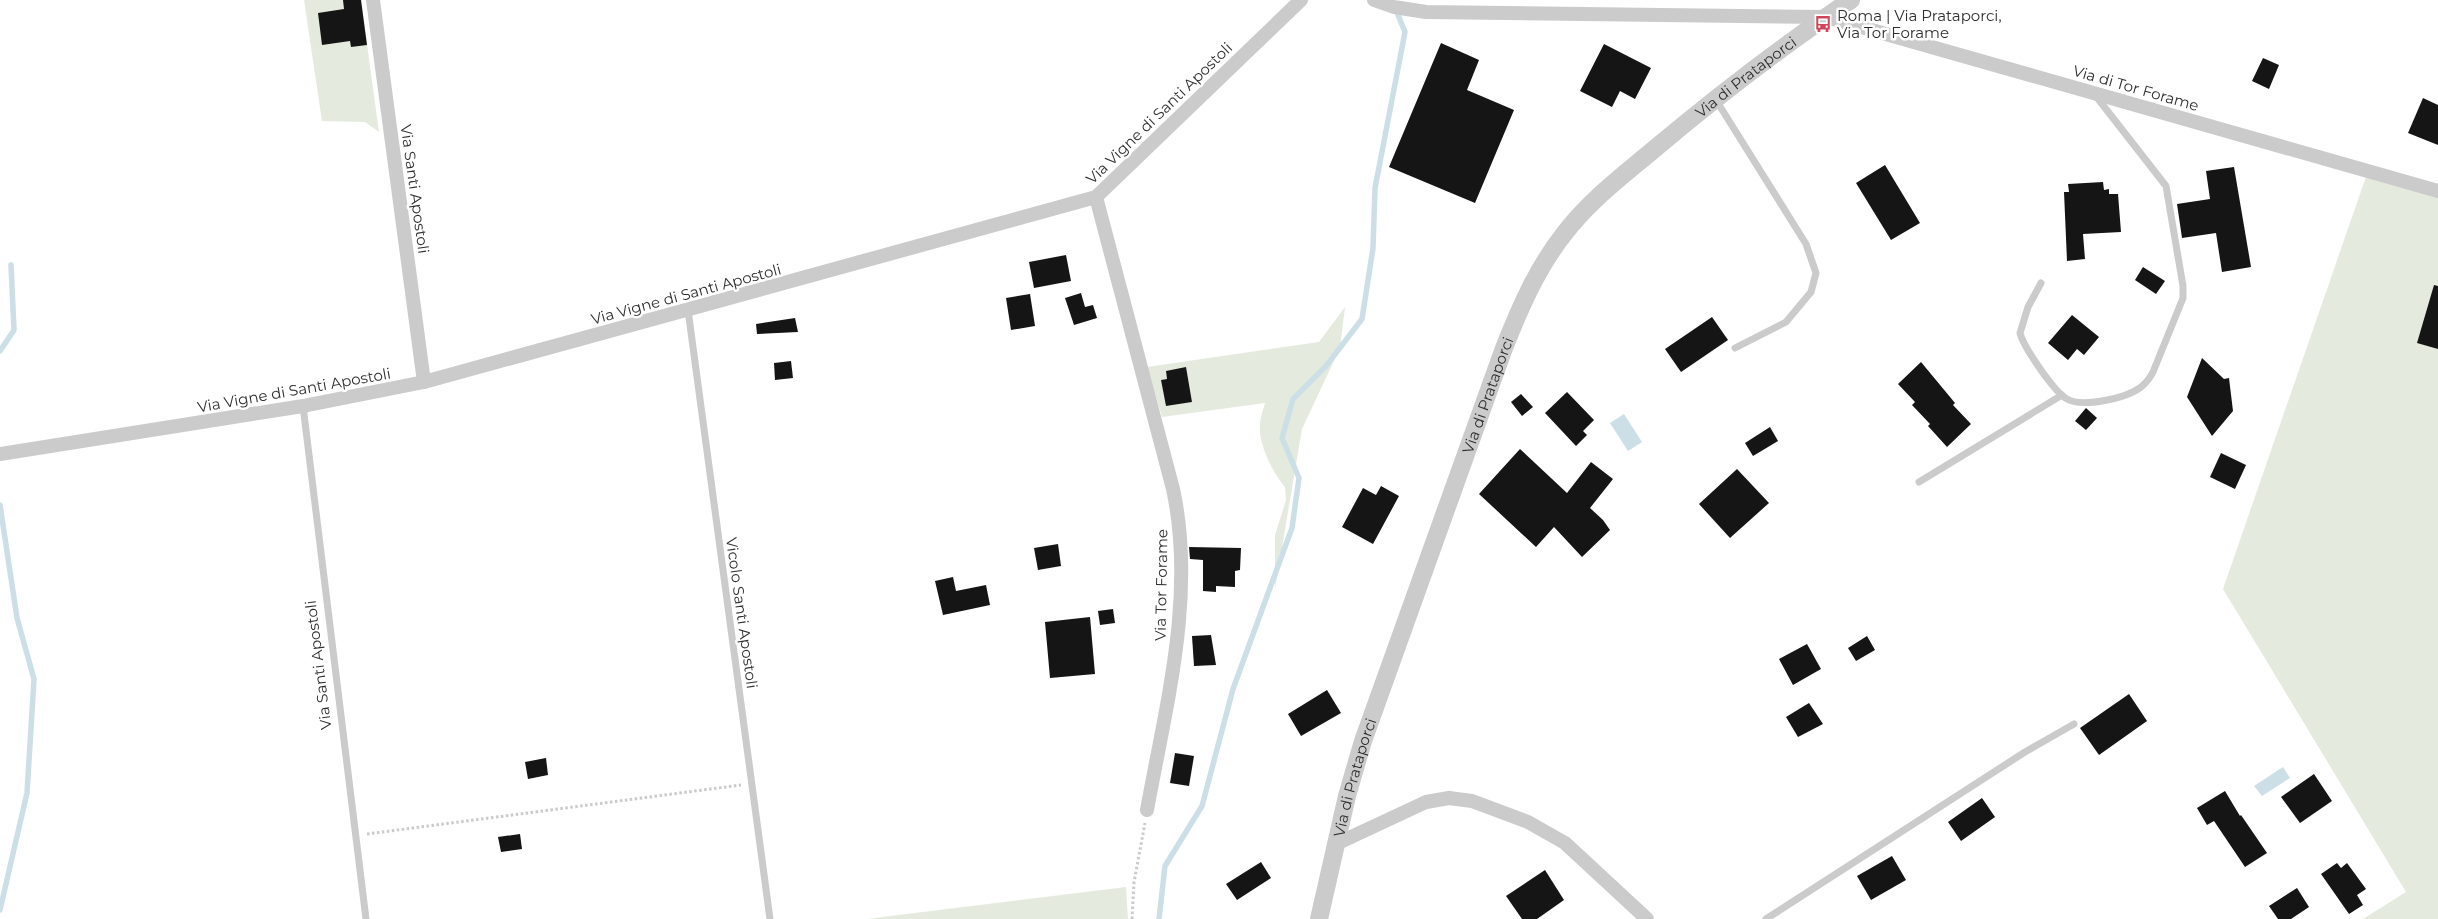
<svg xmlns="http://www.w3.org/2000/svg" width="2438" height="919" viewBox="0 0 2438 919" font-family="Montserrat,sans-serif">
<rect width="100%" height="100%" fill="#fff"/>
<!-- green -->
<g fill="#e5eade" fill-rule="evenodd">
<polygon points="304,0 361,0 379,132 365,122 322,121"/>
<polygon points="2368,171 2438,191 2438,919 2363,919 2406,892 2223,589"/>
<path d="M1345,307L1340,348L1302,429L1275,589V535L1286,500L1285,487C1274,475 1258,444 1260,426C1260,418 1263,410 1265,403L1162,417L1147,367L1319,342ZM1186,368L1192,402L1166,406L1161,380L1167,379L1166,371Z"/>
<polygon points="1126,887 1128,919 866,919"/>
</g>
<!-- water -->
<g fill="#ccdfe7">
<polygon points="1624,414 1642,442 1628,451 1610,423"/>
<polygon points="2283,767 2290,778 2262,796 2254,786"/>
</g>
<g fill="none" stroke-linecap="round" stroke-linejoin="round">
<!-- stream -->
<g stroke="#ccdfe7" stroke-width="5.5">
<polyline points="0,351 14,330 11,265"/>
<polyline points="0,505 17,618 34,679 27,793 0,910"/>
<polyline points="1159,919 1165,866 1202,806 1233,689 1292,528 1299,478 1282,438 1293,399 1326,366 1362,319 1373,248 1375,188 1405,32 1398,15"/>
</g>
</g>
<!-- building -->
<g fill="#151515">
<polygon points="343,0 361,0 367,45 351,47 350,41 322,45 318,13 344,9"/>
<polygon points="1441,43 1479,60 1467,90 1514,110 1475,203 1389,167"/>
<polygon points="1604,44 1651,68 1635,99 1620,91 1612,107 1580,91"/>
<polygon points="2263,58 2279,65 2269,89 2252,81"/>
<polygon points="2423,98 2438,105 2438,145 2408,133"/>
<polygon points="1885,165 1920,223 1891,240 1856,183"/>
<polygon points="2234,167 2251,267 2222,272 2216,233 2182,238 2177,204 2210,199 2206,171"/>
<polygon points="2103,182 2104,190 2109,189 2109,194 2118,194 2121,232 2083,234 2085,259 2067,261 2064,192 2069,192 2068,184"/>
<polygon points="1066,255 1071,281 1034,288 1029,262"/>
<polygon points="2143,267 2165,281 2156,294 2135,280"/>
<polygon points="2434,285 2438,286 2438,349 2417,343"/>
<polygon points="1081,293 1085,307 1093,305 1097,318 1074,325 1065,298"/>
<polygon points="1030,294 1035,326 1011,330 1006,298"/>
<polygon points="2072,315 2099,337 2084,355 2077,349 2068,360 2048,343"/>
<polygon points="1712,317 1728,340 1681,372 1665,349"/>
<polygon points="795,318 798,332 757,334 756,324"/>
<polygon points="2202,358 2224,379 2229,378 2233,411 2212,436 2187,397"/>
<polygon points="791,361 793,378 775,380 774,363"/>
<polygon points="1921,362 1955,403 1953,405 1971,424 1947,447 1928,426 1930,424 1912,405 1915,402 1898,384"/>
<polygon points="1186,367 1192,402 1166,406 1161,380 1167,379 1166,371"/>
<polygon points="1567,392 1594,420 1583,431 1587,435 1576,446 1545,413"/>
<polygon points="1521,394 1533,407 1522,416 1511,402"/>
<polygon points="2086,408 2097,418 2086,430 2075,421"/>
<polygon points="1770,427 1778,441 1753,456 1745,443"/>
<polygon points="1520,449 1567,493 1591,462 1613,479 1590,508 1603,520 1610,530 1582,557 1554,527 1536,547 1479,494"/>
<polygon points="2221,453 2246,465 2235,489 2210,477"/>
<polygon points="1737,469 1769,503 1730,538 1699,504"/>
<polygon points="1381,486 1399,496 1373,544 1342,527 1363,488 1376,495"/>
<polygon points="1058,544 1061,566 1038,570 1034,548"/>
<polygon points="1189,547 1241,548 1240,570 1235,571 1235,587 1216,586 1216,592 1203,591 1203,560 1190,559"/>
<polygon points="953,577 956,591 986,585 990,605 943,615 935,581"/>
<polygon points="1113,609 1115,623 1100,625 1098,611"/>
<polygon points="1090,617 1095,674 1050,678 1045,622"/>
<polygon points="1211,635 1216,665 1194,666 1192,636"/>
<polygon points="1867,636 1875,650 1856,661 1848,648"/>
<polygon points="1807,644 1821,669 1793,685 1779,659"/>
<polygon points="1327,690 1341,713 1301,736 1288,714"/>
<polygon points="2129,694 2147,721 2099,755 2080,728"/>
<polygon points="1809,703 1823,724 1798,737 1786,717"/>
<polygon points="1175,753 1194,756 1189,786 1170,783"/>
<polygon points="546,758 548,775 528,779 525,762"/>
<polygon points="2314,774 2332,801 2300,823 2281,797"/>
<polygon points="2225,791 2240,816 2241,815 2267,853 2245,867 2214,821 2207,825 2197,808"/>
<polygon points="1982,798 1995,817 1961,841 1948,822"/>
<polygon points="520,834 522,849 501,852 498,837"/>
<polygon points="1892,856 1906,880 1871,900 1857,876"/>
<polygon points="1261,862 1271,878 1237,900 1226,884"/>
<polygon points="2337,863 2341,868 2347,863 2366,889 2357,895 2363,905 2349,914 2321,874"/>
<polygon points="1545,870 1564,900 1537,919 1522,919 1506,896"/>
<polygon points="2297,888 2309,907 2291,919 2278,919 2269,906"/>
</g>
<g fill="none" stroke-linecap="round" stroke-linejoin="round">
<!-- path -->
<g stroke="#cbcbcb" stroke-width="3" stroke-dasharray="2.5 2.5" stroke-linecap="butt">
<polyline points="367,834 741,785"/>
<polyline points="1132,919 1134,882 1145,823"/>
</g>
<!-- service -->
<g stroke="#cbcbcb" stroke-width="7">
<polyline points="1716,100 1806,244 1816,273 1811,292 1786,322 1735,348"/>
<path d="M2041,283L2028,307L2020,333C2023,346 2054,392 2067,399C2083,408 2127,398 2141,387C2146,383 2150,378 2153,372L2183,298V286L2166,186L2095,95"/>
<polyline points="688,310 770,919"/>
<polyline points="303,406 366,919"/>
<polyline points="1919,482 2062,395"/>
<polyline points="1766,919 2025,752 2074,724"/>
</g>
<!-- minor -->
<g stroke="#cbcbcb" stroke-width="14">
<polyline points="373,0 424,382"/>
<polyline points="1374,0 1394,7 1426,12 1826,17 2438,191"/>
<path d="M1096,197L1173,489C1196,595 1166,705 1147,810"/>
<polyline points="0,454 303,406 424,382 1096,197 1301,0"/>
<polyline points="1336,844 1426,802 1449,798 1472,801 1528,822 1565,843 1647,919"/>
</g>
<!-- tertiary -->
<path stroke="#cbcbcb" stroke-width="18" id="s1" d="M1319,919L1347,796L1363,741L1504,348C1520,308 1537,268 1564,234C1588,202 1621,177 1652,151C1715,98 1782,46 1851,0"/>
</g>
<!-- icons -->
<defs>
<g id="bus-bare" transform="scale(1.35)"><path d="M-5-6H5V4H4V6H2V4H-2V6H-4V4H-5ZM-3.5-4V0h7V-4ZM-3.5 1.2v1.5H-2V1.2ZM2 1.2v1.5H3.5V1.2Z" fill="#d0455a" stroke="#fff" stroke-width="2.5" paint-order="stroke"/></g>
</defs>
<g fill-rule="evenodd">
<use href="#bus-bare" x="1823" y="24"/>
</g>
<g text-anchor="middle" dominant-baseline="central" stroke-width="5" stroke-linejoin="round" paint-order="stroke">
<!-- poi labels -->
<g font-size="15" fill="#2e2e2e" stroke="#fff" text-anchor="start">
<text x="1837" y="15">Roma | Via Prataporci,<tspan x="1837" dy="17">Via Tor Forame</tspan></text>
</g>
<!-- street labels -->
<g font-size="15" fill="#2e2e2e" stroke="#fff">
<text stroke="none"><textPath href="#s1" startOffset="971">Via di Prataporci</textPath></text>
<text transform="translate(2136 88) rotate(16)">Via di Tor Forame</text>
<text transform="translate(1159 113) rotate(-44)">Via Vigne di Santi Apostoli</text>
<text transform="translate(415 189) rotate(82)">Via Santi Apostoli</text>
<text transform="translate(686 294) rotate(-15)">Via Vigne di Santi Apostoli</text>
<text transform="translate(294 390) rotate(-10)">Via Vigne di Santi Apostoli</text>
<text stroke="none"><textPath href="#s1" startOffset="551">Via di Prataporci</textPath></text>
<text transform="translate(1161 585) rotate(-89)">Via Tor Forame</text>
<text transform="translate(742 613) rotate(82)">Vicolo Santi Apostoli</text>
<text transform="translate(318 665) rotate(-97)">Via Santi Apostoli</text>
<text stroke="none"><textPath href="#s1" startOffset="146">Via di Prataporci</textPath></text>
</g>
</g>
</svg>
